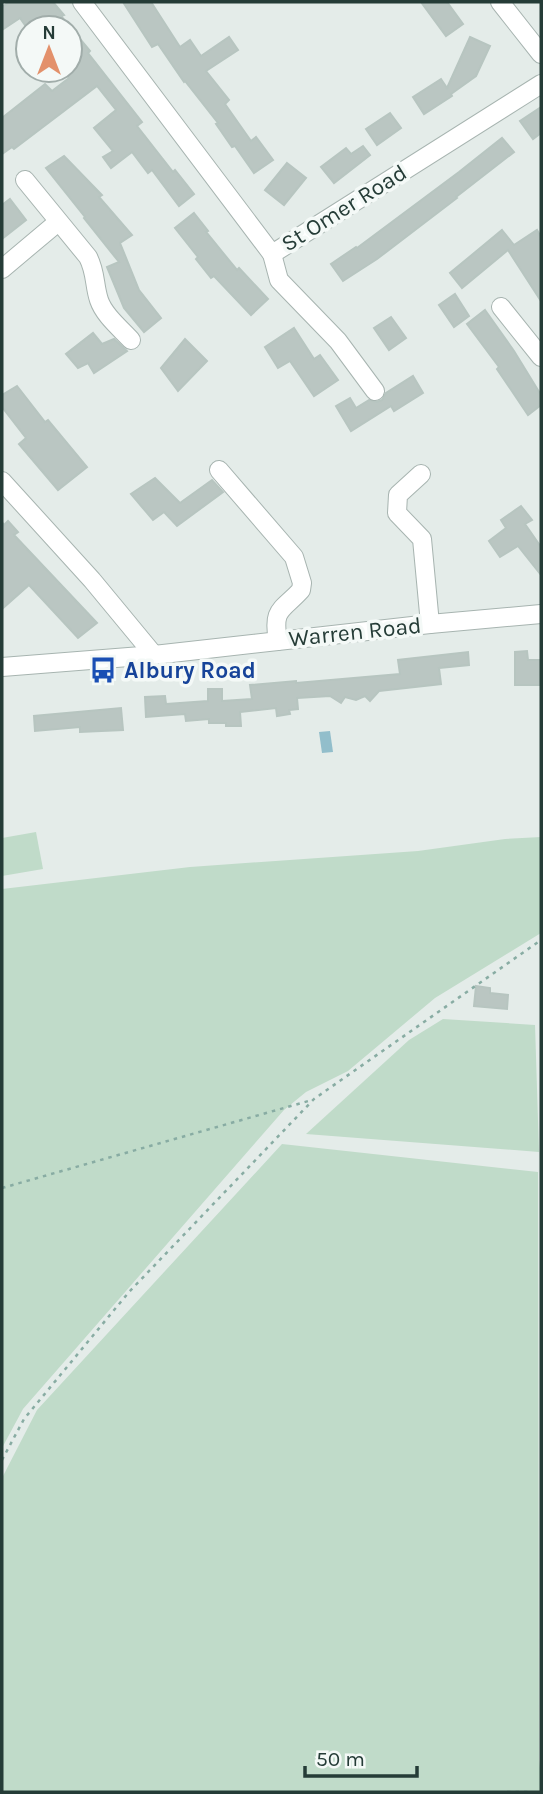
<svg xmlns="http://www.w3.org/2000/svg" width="543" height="1794" viewBox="0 0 543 1794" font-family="Karla,sans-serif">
<rect width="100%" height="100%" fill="#e4ece9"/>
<!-- green -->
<g fill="#c0dbc9">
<polygon points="36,832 43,869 2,876 2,838"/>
<polygon points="541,837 541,933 435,998 348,1071 306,1092 284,1110 23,1409 2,1448 2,889 190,867 418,851 505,839"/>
<polygon points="443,1019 535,1025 539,1152 306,1134 409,1040"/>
<polygon points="282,1144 538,1172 539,1768 541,1752 541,1792 2,1792 2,1478 37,1410"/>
</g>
<!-- water -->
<polygon fill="#92becb" points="330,731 333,752 322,753 319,732"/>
<!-- building -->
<g fill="#bac6c2" stroke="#b7c5c0" stroke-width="2">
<polygon points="9,2 53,2 64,15 61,16 90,51 88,53 142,122 137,126 173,172 175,170 194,194 179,206 152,170 148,173 132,152 111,168 103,157 113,151 94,128 116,110 97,86 14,149 12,147 2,154 2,118 45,84 52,91 69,78 63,70 70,70 70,28 27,28 20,18 2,30 2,7"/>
<polygon points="123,2 151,2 180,47 190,40 201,56 229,37 238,50 206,71 229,100 225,104 251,141 256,137 273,160 254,173 235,146 232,147 216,124 218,123 185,81 184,82 158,44 152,47"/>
<polygon points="421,2 447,2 463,24 446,36"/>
<polygon points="470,37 490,46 476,76 451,94 452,96 424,114 413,97 441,79 447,88"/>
<polygon points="541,107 541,133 533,139 520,121"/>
<polygon points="390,113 401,128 377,145 366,129"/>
<polygon points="502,138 514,152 456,197 457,198 377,259 343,281 331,264 356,247 357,248 459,172"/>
<polygon points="363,146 370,155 334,183 321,167 346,148 351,154"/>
<polygon points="64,156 102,195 99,197 132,235 120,243 139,290 161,318 144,332 124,308 107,267 119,262 84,218 85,217 46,168"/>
<polygon points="287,163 306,178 284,205 265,190"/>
<polygon points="10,199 26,220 2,239 2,205"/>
<polygon points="194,213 208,231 206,232 237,270 239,268 268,299 251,315 214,276 211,278 196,259 198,257 175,228"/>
<polygon points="502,230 514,245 537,230 541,237 541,301 508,250 462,288 450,273"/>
<polygon points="455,294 469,316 454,327 439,305"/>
<polygon points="485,310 514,351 541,395 541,405 528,415 497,369 499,367 467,324"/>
<polygon points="391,317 406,338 389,350 374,328"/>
<polygon points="294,328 314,359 320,355 338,380 314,396 290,361 278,368 265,347"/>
<polygon points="93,333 102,344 114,339 127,351 94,373 88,363 78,368 66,354"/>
<polygon points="185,339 207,361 178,391 161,368"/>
<polygon points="413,376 423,393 394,411 391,406 351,431 336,406 350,398 356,408 369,400 377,402 382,400 386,393"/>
<polygon points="17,386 45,422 48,420 87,467 58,490 19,444 26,438 2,407 2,395"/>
<polygon points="155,478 180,503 212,480 223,492 177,526 164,512 153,520 131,494"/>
<polygon points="521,506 532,520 525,524 541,547 541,575 518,546 500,557 489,541 506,528 501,520"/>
<polygon points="8,521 18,532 14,535 97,623 78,638 29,585 2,609 2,522 4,525"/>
<polygon points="527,651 528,660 541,660 541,685 515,685 515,652"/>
<polygon points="468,652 469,665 439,668 441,684 379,691 370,701 365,696 356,700 345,697 341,703 330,696 297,698 298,709 289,710 290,714 277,716 276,708 240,712 241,726 226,726 226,723 209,723 209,719 186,721 185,714 146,717 145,697 165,696 166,704 208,701 208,689 222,689 222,701 252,699 250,685 296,681 296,683 400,674 398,660"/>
<polygon points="121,708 123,730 80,732 80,727 35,731 34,716"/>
<polygon points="476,986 490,988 490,993 508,995 507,1009 474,1006"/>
</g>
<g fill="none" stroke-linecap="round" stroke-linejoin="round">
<!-- minor casing -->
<g stroke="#a7b4b0" stroke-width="20">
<g id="minor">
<polyline points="82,2 272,254 541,84"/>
<polyline points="500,2 541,54"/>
<path d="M25,180L88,257C96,272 94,285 99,300C104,315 120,328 131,340"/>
<polyline points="272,254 279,280 338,341 375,391"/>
<polyline points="2,269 58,222"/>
<polyline points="501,307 541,357"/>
<path d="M219,470L294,557L302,583L301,590C282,611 272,608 278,641"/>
<polyline points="421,474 398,495 397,513 422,539 430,624"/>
<polyline points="2,481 92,580 154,655"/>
<polyline points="2,667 154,655 430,624 541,614"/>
</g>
</g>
<!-- path -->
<g stroke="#88aca3" stroke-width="2.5" stroke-dasharray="3.5 5" stroke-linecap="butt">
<polyline points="2,1188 312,1100"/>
<polyline points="2,1460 24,1419 129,1292 314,1099 541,940"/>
<polyline points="507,1792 531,1792"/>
</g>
<!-- minor -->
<use href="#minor" stroke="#fff" stroke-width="18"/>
</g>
<!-- icons -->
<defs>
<g id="bus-bare" transform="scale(2.1)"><path d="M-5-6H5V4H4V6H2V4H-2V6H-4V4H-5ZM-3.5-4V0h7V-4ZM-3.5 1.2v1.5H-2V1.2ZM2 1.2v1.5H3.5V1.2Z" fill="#1a4fb4" stroke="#f4f9f7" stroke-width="2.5" paint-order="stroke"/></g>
</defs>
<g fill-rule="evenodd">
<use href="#bus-bare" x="103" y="670"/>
</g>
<g text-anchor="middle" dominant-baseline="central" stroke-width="7" stroke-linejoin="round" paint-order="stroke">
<!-- street labels -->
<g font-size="23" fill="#253c37" stroke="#f4f9f7">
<text transform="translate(344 208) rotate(-32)">St Omer Road</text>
<text transform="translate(355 632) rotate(-6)">Warren Road</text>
</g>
<!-- transit labels -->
<g font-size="23" font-weight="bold" fill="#164399" stroke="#f4f9f7" text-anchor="start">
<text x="124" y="670">Albury Road</text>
</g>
</g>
<!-- border -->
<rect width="543" height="1794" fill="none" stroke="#253c37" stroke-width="7"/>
<!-- north arrow -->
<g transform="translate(49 49)"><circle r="33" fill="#f4f9f7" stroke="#a1adaa" stroke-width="2"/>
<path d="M0-5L12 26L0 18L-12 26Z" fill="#e3916b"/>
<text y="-10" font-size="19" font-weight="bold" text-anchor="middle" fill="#253c37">N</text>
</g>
<!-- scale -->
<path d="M305 1766v10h112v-10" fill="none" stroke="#253c37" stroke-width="3.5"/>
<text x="316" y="1766" font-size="21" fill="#253c37" stroke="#f4f9f7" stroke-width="5" paint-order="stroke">50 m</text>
</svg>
